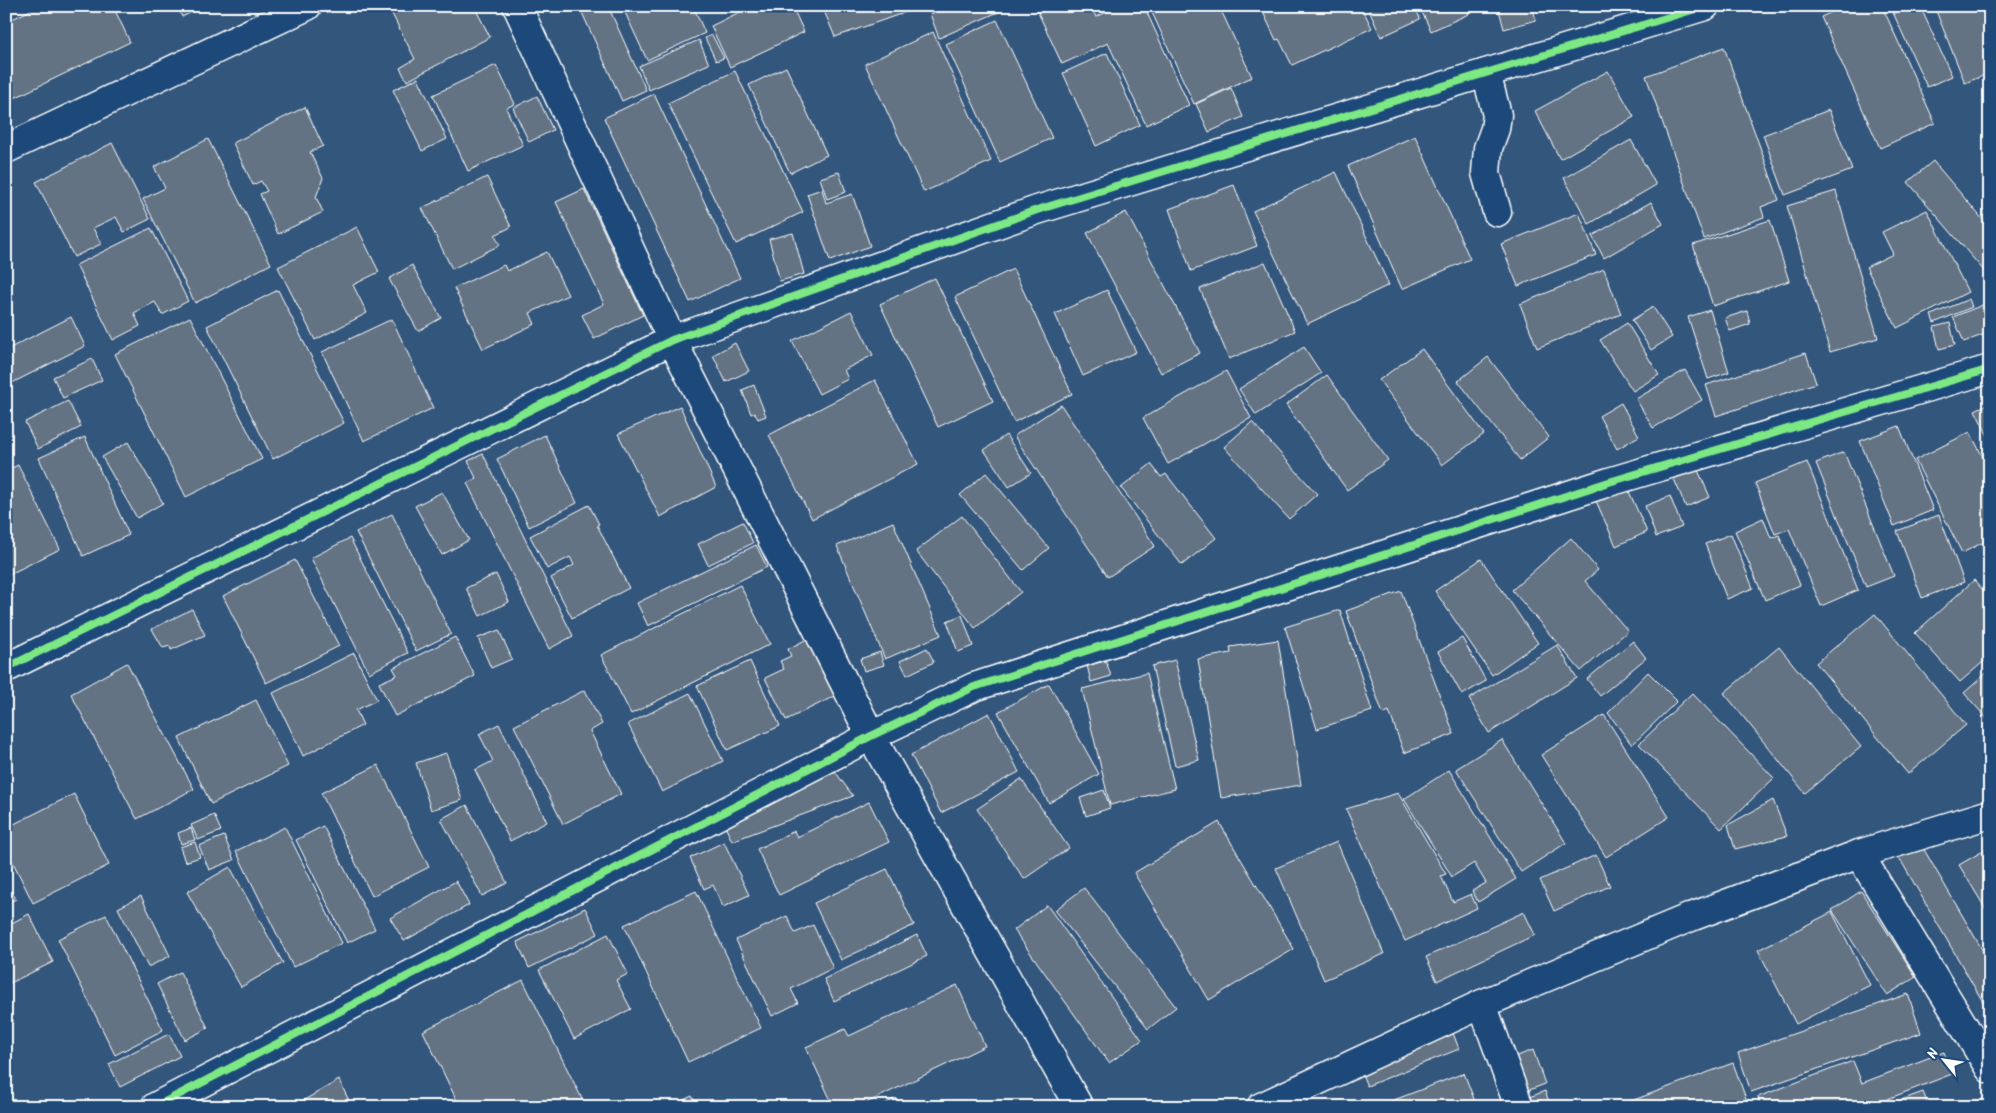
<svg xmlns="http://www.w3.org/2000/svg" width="1996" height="1113" viewBox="0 0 1996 1113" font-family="Kalam,sans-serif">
<rect width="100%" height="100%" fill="#33567d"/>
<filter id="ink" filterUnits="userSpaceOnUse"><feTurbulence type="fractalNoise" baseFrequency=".02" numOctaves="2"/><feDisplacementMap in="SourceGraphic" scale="10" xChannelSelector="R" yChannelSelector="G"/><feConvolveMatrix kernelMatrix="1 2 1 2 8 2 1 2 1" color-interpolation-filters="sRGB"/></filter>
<g filter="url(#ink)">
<!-- building -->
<g fill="#637383" stroke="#fff">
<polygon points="39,6 113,6 130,42 6,102 6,22"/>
<polygon points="177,6 204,6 182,17"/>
<polygon points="388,6 474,6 490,37 407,81 400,68 415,59"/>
<polygon points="579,6 608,6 646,90 622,101"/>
<polygon points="622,6 693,6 705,33 647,60"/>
<polygon points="752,6 792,6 804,32 730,67 711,26"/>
<polygon points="822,6 910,6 912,10 835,37"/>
<polygon points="948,6 1012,6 939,38 930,14"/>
<polygon points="1035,6 1091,6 1096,17 1120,6 1144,6 1189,105 1146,125 1108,43 1062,64"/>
<polygon points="1149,6 1219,6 1252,77 1194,104"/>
<polygon points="1265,6 1361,6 1372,28 1292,65 1279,39 1276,40 1263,12 1267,10"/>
<polygon points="1367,6 1415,6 1420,19 1381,37"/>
<polygon points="1419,6 1465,6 1469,14 1431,31"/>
<polygon points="1498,6 1532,6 1536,20 1504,29"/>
<polygon points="1845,6 1882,6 1935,123 1880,148 1821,17"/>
<polygon points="1890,6 1920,6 1952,76 1927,87"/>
<polygon points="1934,6 1990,6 1990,73 1965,83"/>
<polygon points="997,20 1052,138 1000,162 946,44"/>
<polygon points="933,32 991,161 924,192 865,64"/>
<polygon points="712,35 724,58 716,61 705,38"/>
<polygon points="699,40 709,64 649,90 639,66"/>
<polygon points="1724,47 1779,200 1761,207 1764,217 1704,239 1646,76"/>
<polygon points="1107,53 1140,125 1096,146 1063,73"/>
<polygon points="496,65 515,104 506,108 523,145 468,171 433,95"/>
<polygon points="786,67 827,155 790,173 749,85"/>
<polygon points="735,71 803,212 736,244 668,103"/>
<polygon points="1608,71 1634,117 1560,159 1535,111"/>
<polygon points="418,78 447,139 422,151 393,90"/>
<polygon points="1231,88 1243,117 1209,132 1196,104"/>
<polygon points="654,94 740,278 690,302 604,118"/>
<polygon points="537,96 553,130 529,142 513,108"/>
<polygon points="305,107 323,146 310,152 323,178 316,197 323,212 278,234 260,194 267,191 261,181 253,185 233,143"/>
<polygon points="1829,110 1852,170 1785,195 1763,135"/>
<polygon points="1415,136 1470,259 1402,289 1348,166"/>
<polygon points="208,139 271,264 195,303 143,199 165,188 154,167"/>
<polygon points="1631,140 1656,185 1589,224 1564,178"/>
<polygon points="112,143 150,219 124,232 116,217 93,228 101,244 74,257 36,182"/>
<polygon points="1933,161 1990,228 1990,278 1908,182"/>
<polygon points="839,172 846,192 827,199 820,178"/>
<polygon points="1336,172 1389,285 1307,324 1253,211"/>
<polygon points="487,177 511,227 495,235 500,245 452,269 422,208"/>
<polygon points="1234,185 1257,246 1191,271 1169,209"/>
<polygon points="584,189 643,315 594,339 582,315 604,304 556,202"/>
<polygon points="822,189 826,203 852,194 870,246 830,261 807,194"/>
<polygon points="1836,191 1878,338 1830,352 1787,206"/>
<polygon points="1651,202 1663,224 1604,258 1592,236"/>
<polygon points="1927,210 1968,292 1897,328 1866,267 1893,254 1882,232"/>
<polygon points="1126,212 1200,353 1161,373 1087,233"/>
<polygon points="1579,213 1596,255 1518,286 1501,244"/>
<polygon points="1770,220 1789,281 1713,306 1693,245"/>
<polygon points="357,227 379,272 353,285 367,313 315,340 278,267"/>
<polygon points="151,228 188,301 162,315 155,302 134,313 140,326 113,340 76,265"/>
<polygon points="793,233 804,274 780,281 769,239"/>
<polygon points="547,252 568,295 530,313 535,324 483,349 454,288 504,265 507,271"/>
<polygon points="1265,262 1295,331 1229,359 1200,289"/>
<polygon points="412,265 441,318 418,331 389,279"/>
<polygon points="1013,269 1072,394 1014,422 955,297"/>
<polygon points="1604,269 1621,314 1537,348 1520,304"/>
<polygon points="935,278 993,401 938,427 880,304"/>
<polygon points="278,290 344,423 273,459 207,326"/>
<polygon points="1107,290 1136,352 1083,376 1055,314"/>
<polygon points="1969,299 1972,307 1934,323 1931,315"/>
<polygon points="1990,302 1990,332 1964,342 1953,317"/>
<polygon points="1653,307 1672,337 1651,350 1632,320"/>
<polygon points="1710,310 1729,372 1708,379 1688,317"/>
<polygon points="851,311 873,355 844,370 848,379 819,394 792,341"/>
<polygon points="1747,311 1750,324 1730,331 1725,318"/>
<polygon points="71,317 85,346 8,385 6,382 6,350"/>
<polygon points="190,317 262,459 186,497 115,354"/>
<polygon points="392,319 433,408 364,441 322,352"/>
<polygon points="1627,323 1659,375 1633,391 1600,340"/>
<polygon points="1950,323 1955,345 1939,349 1934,327"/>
<polygon points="735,343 749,371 726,382 713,355"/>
<polygon points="1304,347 1321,373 1256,415 1239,389"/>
<polygon points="1422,349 1484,434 1442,465 1379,380"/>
<polygon points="1806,353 1816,383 1716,416 1706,385"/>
<polygon points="1488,357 1549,437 1520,460 1458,381"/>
<polygon points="92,359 102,380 63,398 53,377"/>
<polygon points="1685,370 1702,400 1653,428 1636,399"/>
<polygon points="1226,371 1251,418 1168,464 1143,418"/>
<polygon points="1327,375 1388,460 1347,490 1286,405"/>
<polygon points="875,380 918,464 812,519 769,435"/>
<polygon points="754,385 766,416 758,419 755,413 751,414 742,390"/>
<polygon points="68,401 81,427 38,449 25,422"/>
<polygon points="1621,403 1639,436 1617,449 1599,416"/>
<polygon points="1990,403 1990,440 1975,410"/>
<polygon points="1061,405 1155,546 1108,577 1014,436"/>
<polygon points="680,406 716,487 660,517 618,434"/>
<polygon points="1252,422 1317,494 1289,519 1224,447"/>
<polygon points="1899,426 1933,510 1894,526 1860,441"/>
<polygon points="1970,432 1990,471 1990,539 1962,553 1915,460"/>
<polygon points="545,435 577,503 529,527 497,459"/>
<polygon points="1006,435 1031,473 1009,487 984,450"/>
<polygon points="85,437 129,535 83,556 39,458"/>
<polygon points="128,442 163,503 137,518 102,457"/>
<polygon points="1844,452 1894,576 1866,587 1816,463"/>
<polygon points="483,454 573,636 549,649 467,483 476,478 468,461"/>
<polygon points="1807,462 1858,590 1821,606 1789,529 1775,534 1755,483"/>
<polygon points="1151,464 1161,477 1166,474 1216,538 1182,565 1121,488"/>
<polygon points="18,465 60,549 6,576 6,471"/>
<polygon points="1697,468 1710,497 1686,507 1674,479"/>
<polygon points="986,473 1049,548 1023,570 960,495"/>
<polygon points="1627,487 1647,532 1616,546 1596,501"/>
<polygon points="442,492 469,540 442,555 415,506"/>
<polygon points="1670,496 1682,527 1656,537 1645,506"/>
<polygon points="589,505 599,524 597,525 629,588 572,618 551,578 574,565 570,557 547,569 530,536"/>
<polygon points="392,514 451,634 416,651 356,532"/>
<polygon points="1939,515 1964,582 1922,598 1897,531"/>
<polygon points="962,516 1021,592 975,628 916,551"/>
<polygon points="1763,518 1771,538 1779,535 1800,585 1765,600 1735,531"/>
<polygon points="743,522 753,543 708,565 698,544"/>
<polygon points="893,522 941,635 885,659 837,546"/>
<polygon points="1731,534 1753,588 1727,599 1705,544"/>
<polygon points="350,538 408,653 369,673 311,558"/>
<polygon points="1571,538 1598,570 1585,581 1628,631 1581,671 1512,590"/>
<polygon points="756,545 767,567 648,626 637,603"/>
<polygon points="1481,559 1538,643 1492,675 1435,591"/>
<polygon points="295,560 339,646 266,683 223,596"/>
<polygon points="496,574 509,602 480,616 466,588"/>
<polygon points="1974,580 1990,598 1990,656 1960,682 1915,633"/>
<polygon points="740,585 770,644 631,714 601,655"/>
<polygon points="1401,591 1454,734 1404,753 1389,711 1383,714 1346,611"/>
<polygon points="192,609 205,635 171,650 170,646 163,648 152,629"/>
<polygon points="1340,610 1372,711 1317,729 1285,627"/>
<polygon points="1875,614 1966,725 1908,774 1816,663"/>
<polygon points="962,615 973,646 958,652 947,621"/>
<polygon points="499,630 512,659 491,668 478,638"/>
<polygon points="455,637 475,676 395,716 379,683 397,675 393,668"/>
<polygon points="1462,638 1486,681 1462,695 1438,652"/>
<polygon points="807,639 835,696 786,720 765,678 784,669 780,661 791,656 788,649"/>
<polygon points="1278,640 1301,785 1221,798 1198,659 1231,653 1230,647"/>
<polygon points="1633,641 1646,658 1600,696 1587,679"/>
<polygon points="1557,645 1577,678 1489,733 1469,699"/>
<polygon points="1779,647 1861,747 1805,793 1724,693"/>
<polygon points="927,648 934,662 907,675 900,661"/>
<polygon points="880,652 884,665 864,671 860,659"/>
<polygon points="354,653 377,700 356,710 363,725 303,756 273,693"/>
<polygon points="1175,660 1199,760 1175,766 1152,666"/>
<polygon points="750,661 780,726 727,750 697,686"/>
<polygon points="1106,661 1111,676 1091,682 1087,665"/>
<polygon points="127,663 194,789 137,819 71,694"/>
<polygon points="1990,670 1990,722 1964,693"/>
<polygon points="1648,672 1677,701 1632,745 1608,713"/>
<polygon points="1147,673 1175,789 1110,805 1082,689"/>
<polygon points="1049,684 1099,774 1049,803 998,712"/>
<polygon points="585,690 602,724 590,731 621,794 563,824 514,726"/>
<polygon points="690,693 723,761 662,792 628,724"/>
<polygon points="1692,693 1774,778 1721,829 1639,744"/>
<polygon points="256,700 288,766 211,804 179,738"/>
<polygon points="989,713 1019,772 941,813 911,755"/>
<polygon points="1604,715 1669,817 1606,857 1541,755"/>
<polygon points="499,724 547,822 510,841 475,770 493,761 479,734"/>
<polygon points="1502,740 1566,843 1521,872 1456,769"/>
<polygon points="446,753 462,800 431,810 416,763"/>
<polygon points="378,765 429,867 372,896 321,793"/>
<polygon points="831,766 853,796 732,841 721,818"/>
<polygon points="1449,770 1516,879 1478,902 1472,891 1486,883 1474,863 1452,877 1404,799"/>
<polygon points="1021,779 1069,848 1024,879 977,809"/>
<polygon points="1104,790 1110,808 1086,816 1080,798"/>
<polygon points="1398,793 1446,874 1441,876 1453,902 1471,894 1477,908 1405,941 1346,809"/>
<polygon points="74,794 109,865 33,903 6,848 6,828"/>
<polygon points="1773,800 1787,836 1735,849 1728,825"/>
<polygon points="869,802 889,842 779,895 757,849 794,831 797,837"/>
<polygon points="467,805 507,883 482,896 441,819"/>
<polygon points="214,815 221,831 198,840 191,825"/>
<polygon points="1219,822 1294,949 1209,1000 1134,873"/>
<polygon points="323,826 375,929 347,943 296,840"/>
<polygon points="285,827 342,943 293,967 236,851"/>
<polygon points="191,828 195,840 181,844 178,833"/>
<polygon points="224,836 234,860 209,870 199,846"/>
<polygon points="1919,841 1990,963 1990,1014 1897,854"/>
<polygon points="195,842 200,857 185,862 180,847"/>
<polygon points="724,842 749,895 723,907 713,885 704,889 690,858"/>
<polygon points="1337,842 1384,954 1324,980 1276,868"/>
<polygon points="1990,847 1990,916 1959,865"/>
<polygon points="1596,855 1610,886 1554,911 1540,880"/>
<polygon points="230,867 283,963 241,987 187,892"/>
<polygon points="887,869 914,925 841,960 814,903"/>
<polygon points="6,881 16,899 6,904"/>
<polygon points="456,881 469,905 404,941 390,918"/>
<polygon points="1084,888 1176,1007 1148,1029 1055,910"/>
<polygon points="696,891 761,1028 688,1062 624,925"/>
<polygon points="1861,891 1916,977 1887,995 1832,910"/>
<polygon points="141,896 170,956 148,967 118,908"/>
<polygon points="1047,905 1142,1040 1109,1063 1014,930"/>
<polygon points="585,908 598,934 529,968 517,942"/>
<polygon points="1524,912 1535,935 1437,981 1426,957"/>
<polygon points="1832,912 1870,985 1796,1024 1758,950"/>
<polygon points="29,914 53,962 6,985 6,926"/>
<polygon points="106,915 163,1030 115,1055 58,939"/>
<polygon points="787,916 795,933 813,925 833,968 791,989 798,1003 772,1016 736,940"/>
<polygon points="608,934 628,974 616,980 631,1009 574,1039 539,970"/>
<polygon points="917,935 927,956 834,1001 824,979"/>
<polygon points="180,972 208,1028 185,1040 157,984"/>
<polygon points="523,980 586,1107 460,1107 423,1031"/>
<polygon points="957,985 985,1046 858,1107 834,1107 806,1047 845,1029 849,1036"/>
<polygon points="1908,994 1921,1033 1751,1092 1738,1053"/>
<polygon points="1450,1025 1459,1049 1367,1086 1357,1063"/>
<polygon points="169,1034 180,1056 120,1087 109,1064"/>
<polygon points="1533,1050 1545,1084 1519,1094 1507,1060"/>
<polygon points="1944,1052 1952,1074 1867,1107 1761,1107 1758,1097 1853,1061 1862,1083"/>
<polygon points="1733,1063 1749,1107 1615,1107"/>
<polygon points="1464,1073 1477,1107 1391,1107 1389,1102"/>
<polygon points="339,1080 352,1107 292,1107"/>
<polygon points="1545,1091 1551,1107 1522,1107 1520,1101"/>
<polygon points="1923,1092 1929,1107 1882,1107"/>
<polygon points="692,1096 697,1107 669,1107"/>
<polygon points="896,1098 901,1107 879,1107"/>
</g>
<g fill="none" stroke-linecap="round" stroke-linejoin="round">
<!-- street casing -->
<g stroke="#fff" stroke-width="31">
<g id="street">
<polyline points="517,6 672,340 871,736 1079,1107"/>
<polyline points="1486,73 1497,115 1495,129 1488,148 1486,173 1497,212"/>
<polyline points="6,149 307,6"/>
<polyline points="6,668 672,340 1037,210 1705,6"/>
<polyline points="1859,854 1990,1069"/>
<polyline points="1482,1004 1519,1107"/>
<polyline points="155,1107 871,736 974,687 1609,482 1990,369"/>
<polyline points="1261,1107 1482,1004 1691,917 1859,854 1990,814"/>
</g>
</g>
<!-- street -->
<use href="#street" stroke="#1f4a7a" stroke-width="28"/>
<!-- cycleway casing -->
<g stroke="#1f4a7a" stroke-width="11">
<g id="cycleway">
<polyline points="6,668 672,340 1037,210 1705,6"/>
<polyline points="155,1107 871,736 974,687 1609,482 1990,369"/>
</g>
</g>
<!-- cycleway -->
<use href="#cycleway" stroke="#7ce984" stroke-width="8"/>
</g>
</g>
<!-- margin -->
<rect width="1996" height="1113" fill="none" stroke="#1f4a7a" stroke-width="25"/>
<rect x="12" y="12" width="1971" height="1088" fill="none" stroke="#fff" stroke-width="2" filter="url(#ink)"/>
<!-- north arrow -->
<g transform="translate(1944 1060) rotate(300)" stroke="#1f4a7a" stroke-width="4" paint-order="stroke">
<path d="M0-4L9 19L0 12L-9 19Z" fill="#ffffff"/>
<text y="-8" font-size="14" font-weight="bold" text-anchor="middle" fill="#ffffff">N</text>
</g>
</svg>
